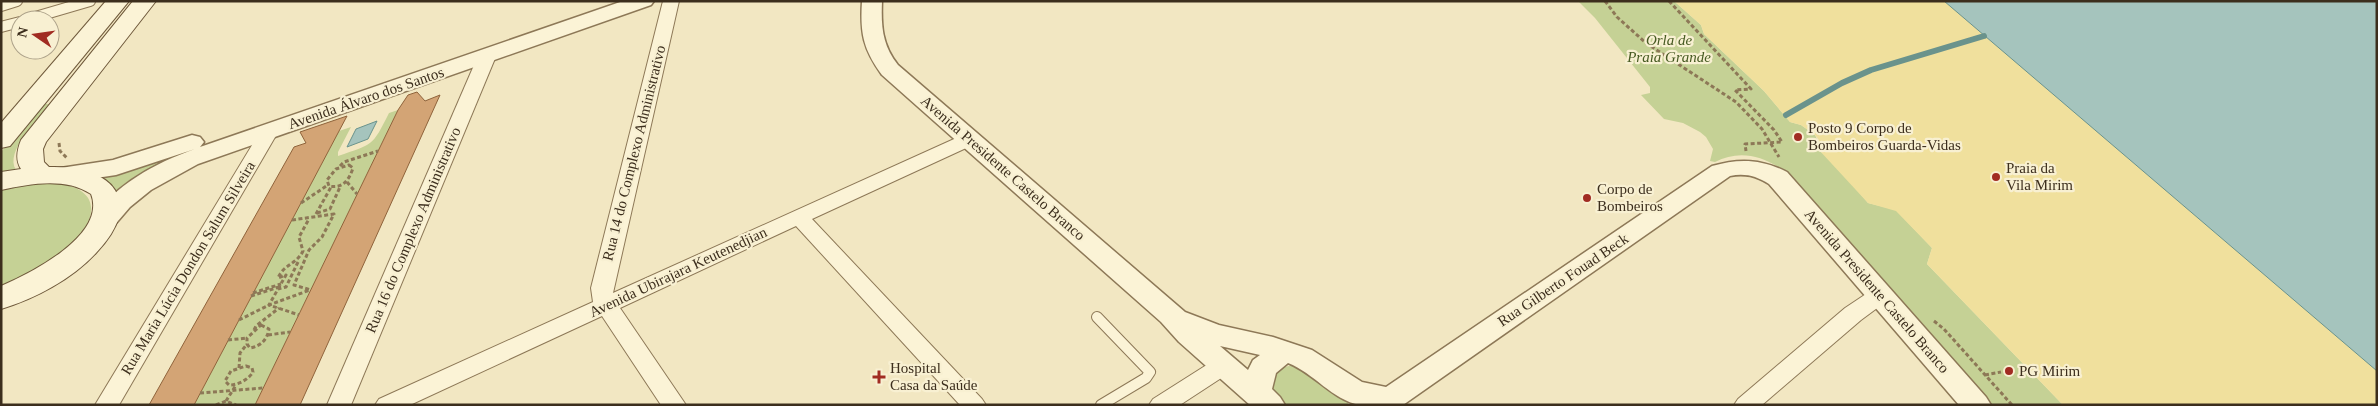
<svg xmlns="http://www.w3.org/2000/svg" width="2378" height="406" viewBox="0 0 2378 406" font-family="'Times New Roman',serif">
<rect width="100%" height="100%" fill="#f2e7c2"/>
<!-- green -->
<g fill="#c5d195">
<path d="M1578,1H1674L1701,25L1704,34L1764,91L1790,122L1801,125L1815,135L1820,146L1868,203L1896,210L1932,248L1927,264L2063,405H1986L1778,167C1758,154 1736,151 1715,162L1710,161L1713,149L1706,137L1700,132L1683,123L1664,119L1641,95L1650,93V87L1595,18Z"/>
<path d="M43,103L51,105C39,119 4,151 16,170L1,176V152Z"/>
<path d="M398,110L255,405H194L339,131L351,127L338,152V156C373,144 372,147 389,113Z"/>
<polygon points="193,147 195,152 118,192 105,179 106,176"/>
<path d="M32,183C44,183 56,182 67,185C108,196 89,230 67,250C52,264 20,279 1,290V188Z"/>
<path d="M1296,365L1348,401V405H1283L1269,387C1271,372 1281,366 1296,365Z"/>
</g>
<!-- sand -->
<polygon fill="#f0e09d" points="1674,1 1944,1 2377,371 2377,405 2063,405 1927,264 1932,248 1896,211 1868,203 1819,150 1819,140 1815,135 1801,125 1790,122 1764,91 1704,34 1701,25"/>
<!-- water -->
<g fill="#a5c4bd" stroke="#6a938c">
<polygon points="1944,1 2377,1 2377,371"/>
<polygon points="377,121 368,139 347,147 356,129"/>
</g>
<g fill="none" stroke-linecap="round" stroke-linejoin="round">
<!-- stream -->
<polyline stroke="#6a938c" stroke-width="6" points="1786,115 1842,83 1871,70 1984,36"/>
</g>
<!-- building -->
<g fill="#d3a475" stroke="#8f633b">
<polygon points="417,92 425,101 440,95 300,405 255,405 398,110 408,95"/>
<polygon points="347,116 194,405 149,405 294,147 306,143 300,132"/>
</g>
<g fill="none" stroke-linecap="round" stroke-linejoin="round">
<!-- service casing -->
<g stroke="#8d7857" stroke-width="12">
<g id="service">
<polyline points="1,6 17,1"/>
<polyline points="25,20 90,1"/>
<polyline points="1,27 20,22"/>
<polyline points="1097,317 1150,372 1146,378 1101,405"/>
</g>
</g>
<!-- minor casing -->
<g stroke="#8d7857" stroke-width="2">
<g id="minor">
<polygon points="663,1 679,1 613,293 963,135 970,133 977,135 979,139 977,143 812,219 982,399 986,405 960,405 796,226 620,308 686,405 661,405 602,316 410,405 375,405 379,399 593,302 591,288"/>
<polygon points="487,51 493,52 496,56 351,405 327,405 478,56 481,52"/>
<polygon points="269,126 276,128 278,132 119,405 95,405 260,132 262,128"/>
<polygon points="1880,287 1888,290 1891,295 1888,300 1861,320 1762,405 1734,405 1738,399 1845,308 1872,290"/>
<polygon points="1224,356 1232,359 1235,365 1232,371 1180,405 1149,405 1153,399 1216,359"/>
</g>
</g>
<!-- tertiary casing -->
<g stroke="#8d7857" stroke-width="3">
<g id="tertiary">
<path d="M623,1H654L651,5L198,164L151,190L130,207L112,228L103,230L94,228L90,222C114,185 155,163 195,149L116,175L63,183L54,181L51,175L54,169L113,160L192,135L200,137L204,142L200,147Z"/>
<path d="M862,1H882C881,26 882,45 898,65L1185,312L1219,325L1273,337L1312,350L1362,382L1386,387L1712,166C1739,158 1762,159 1787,172L1986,397L1991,405H1959L1769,184C1756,176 1745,173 1730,176L1403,405C1389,405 1373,406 1360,405C1332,400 1314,373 1288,363L1276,373L1272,389L1280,397L1285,405H1250L1179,342L1161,322L882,75C863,49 860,33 862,1ZM1220,346L1260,355L1253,360L1248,370Z"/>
</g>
</g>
<!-- secondary casing -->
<g stroke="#6f593b" stroke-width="2">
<g id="secondary">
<polygon points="106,1 129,1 10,146 1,148 1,123"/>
<path d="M133,1H156L46,142L43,149L44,162L49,167C112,165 146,201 96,253C72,279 35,299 1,309V286C31,273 107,235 91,194C65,177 30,184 1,190V172L21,169C15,160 17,150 21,140Z"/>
</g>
</g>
<!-- path -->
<g stroke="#8d7857" stroke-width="3" stroke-dasharray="4 2.5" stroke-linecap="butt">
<polyline points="1605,1 1617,17 1646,43 1736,102 1762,129 1779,157"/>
<polyline points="1669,1 1751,89 1735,90 1774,130 1782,142 1745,144 1746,151"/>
<polyline points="59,143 60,151 67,158"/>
<path d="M349,165L353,168C349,180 343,189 329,186L327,180L336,169Z"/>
<polyline points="340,166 344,162 378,151"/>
<polyline points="347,182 357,194"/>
<polyline points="301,203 328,185"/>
<polyline points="317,213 330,209 340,187"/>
<polyline points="316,214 331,187"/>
<polyline points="292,220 334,214 322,237 309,250 294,285 311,290"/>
<polyline points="298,262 286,287 278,289 269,305 299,315"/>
<path d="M278,289L286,275L278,278C284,264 296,265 303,251L299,237L309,219"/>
<polyline points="253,293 281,284"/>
<polyline points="251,296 279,287"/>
<polyline points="239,320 269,305 310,290"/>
<polyline points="1934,321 1944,329 2012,405"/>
<path d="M261,325L269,329C267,340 261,346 250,348L247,344V338Z"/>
<polyline points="254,330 256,326 279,308"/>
<polyline points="268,335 290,332"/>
<polyline points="228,340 247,338"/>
<path d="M246,366L252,368L253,372C248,380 238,385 229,385L225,381L231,371Z"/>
<polyline points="239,368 240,353 247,344"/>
<polyline points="1985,375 2001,372"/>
<polyline points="200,393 263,388"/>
<polyline points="226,401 236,385"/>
<polyline points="216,405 226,401 236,405"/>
</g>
<!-- service -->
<use href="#service" stroke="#fbf3d6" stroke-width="10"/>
<!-- minor -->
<use href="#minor" fill="#fbf3d6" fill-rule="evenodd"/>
<!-- tertiary -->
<use href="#tertiary" fill="#fbf3d6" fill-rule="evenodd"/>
<!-- secondary -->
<use href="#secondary" fill="#fbf3d6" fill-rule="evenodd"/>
</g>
<!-- markers -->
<g fill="#a12c22" stroke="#f8f0d2" stroke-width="2">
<circle cx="1798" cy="137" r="5"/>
<circle cx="1996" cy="177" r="5"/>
<circle cx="1587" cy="198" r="5"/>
<circle cx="2009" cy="371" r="5"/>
<path d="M876.5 369.5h5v5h5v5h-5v5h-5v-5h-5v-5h5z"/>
</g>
<g text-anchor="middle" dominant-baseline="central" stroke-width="4.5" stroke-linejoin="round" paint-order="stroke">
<!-- park labels -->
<g font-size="15" font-style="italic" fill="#475a22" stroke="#f8f0d2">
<text x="1669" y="40">Orla de<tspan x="1669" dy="17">Praia Grande</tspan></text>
</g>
<!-- street labels -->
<g font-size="15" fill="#3c2e1d" stroke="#f8f0d2">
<text transform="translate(366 98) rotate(-19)">Avenida Álvaro dos Santos</text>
<text transform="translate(634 153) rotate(-76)">Rua 14 do Complexo Administrativo</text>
<text transform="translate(1003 168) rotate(41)">Avenida Presidente Castelo Branco</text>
<text transform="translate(413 230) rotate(-67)">Rua 16 do Complexo Administrativo</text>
<text transform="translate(188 268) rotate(-59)">Rua Maria Lúcia Dondon Salum Silveira</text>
<text transform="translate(678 272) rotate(-25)">Avenida Ubirajara Keutenedjian</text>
<text transform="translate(1563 280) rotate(-34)">Rua Gilberto Fouad Beck</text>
<text transform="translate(1877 291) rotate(49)">Avenida Presidente Castelo Branco</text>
</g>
<!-- poi labels -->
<g font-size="15" fill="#3c2e1d" stroke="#f8f0d2" text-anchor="start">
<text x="1808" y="128">Posto 9 Corpo de<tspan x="1808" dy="17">Bombeiros Guarda-Vidas</tspan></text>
<text x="2006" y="168">Praia da<tspan x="2006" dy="17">Vila Mirim</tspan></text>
<text x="1597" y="189">Corpo de<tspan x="1597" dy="17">Bombeiros</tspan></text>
<text x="890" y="368">Hospital<tspan x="890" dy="17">Casa da Saúde</tspan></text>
<text x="2019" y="371">PG Mirim</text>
</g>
</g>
<!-- border -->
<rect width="2378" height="406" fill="none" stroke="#3c2e1d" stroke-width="5"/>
<!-- north arrow -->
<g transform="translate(35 35) rotate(283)"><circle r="24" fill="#f8f0d2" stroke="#ada28a"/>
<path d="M0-4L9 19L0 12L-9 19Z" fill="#a12c22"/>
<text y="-8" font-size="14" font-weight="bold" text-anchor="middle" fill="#3c2e1d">N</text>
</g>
</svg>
